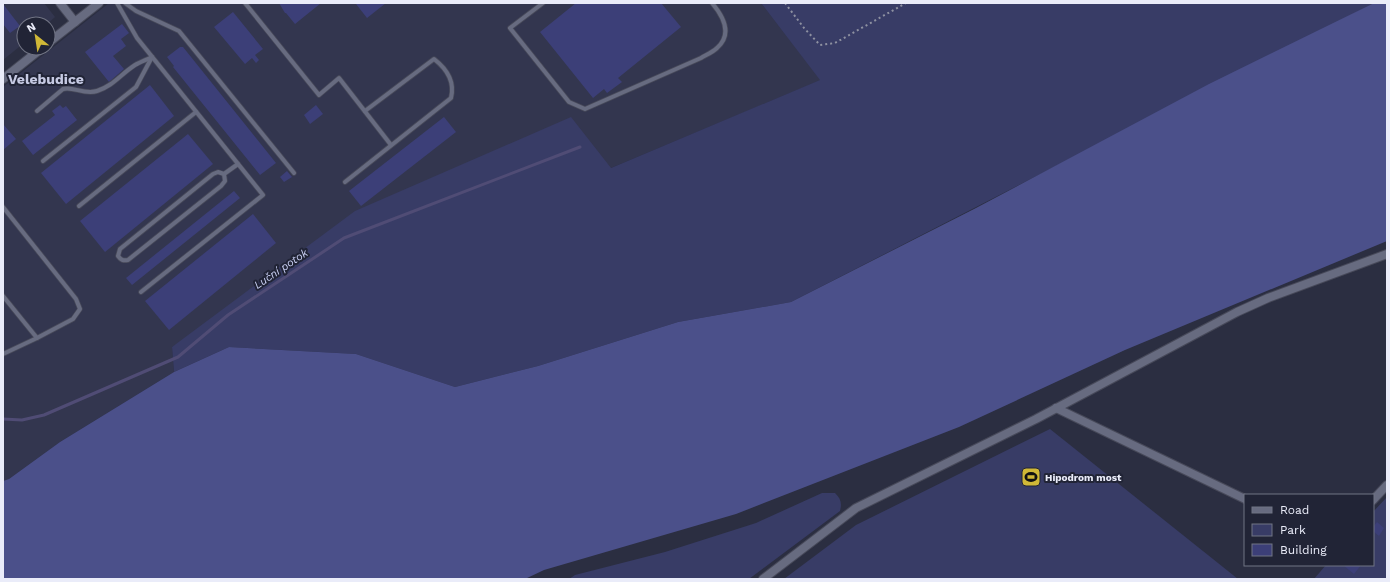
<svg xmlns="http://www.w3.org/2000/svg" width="1390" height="582" viewBox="0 0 1390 582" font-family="'Work Sans',sans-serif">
<rect width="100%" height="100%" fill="#2b2e41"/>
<!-- built -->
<g fill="#33364f">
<polygon points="3,3 44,3 55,17 47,24 24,24 24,43 3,60"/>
<polygon points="109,3 761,3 821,80 611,168 172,347 174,372 60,442 9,479 3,481 3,87"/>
</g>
<!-- green -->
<g fill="#383c66">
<polygon points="761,3 1374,3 791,302 678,322 538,366 455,387 356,354 229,347 174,372 172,347 355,211 571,117 611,168 820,80"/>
<polygon points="1050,429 1238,579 784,579 856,525"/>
<path d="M822,493H835C841,499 842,503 840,511L749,579H569L575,575L665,552L756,523Z"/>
<polygon points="1387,497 1387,579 1314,579 1326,565 1373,565 1373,512"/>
</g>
<!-- forest -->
<polygon fill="#4b508a" points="1374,3 1387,3 1387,241 1125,350 959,427 736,514 544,570 525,579 3,579 3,481 9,479 60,442 174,372 229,347 356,354 455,387 538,366 678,322 791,302 976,208 1209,84"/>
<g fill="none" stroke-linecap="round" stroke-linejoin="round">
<!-- stream -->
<polyline stroke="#504c75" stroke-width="3" points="3,419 22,420 44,415 178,357 228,315 344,238 580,147"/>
</g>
<!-- building -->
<g fill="#3c3f78">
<polygon points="279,3 321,3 295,24 286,13 285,13"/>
<polygon points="358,3 386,3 367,18 356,4"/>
<polygon points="576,3 661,3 681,27 618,78 622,82 607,93 604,89 593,98 540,32"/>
<polygon points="3,4 20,26 10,33 3,24"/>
<polygon points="233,12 263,49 255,55 259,60 256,63 252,58 245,64 214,27"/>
<polygon points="122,24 129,33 121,39 126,46 113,56 124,69 109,82 85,52"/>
<polygon points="180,47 183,47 276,163 260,175 173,67 174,66 167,57"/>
<polygon points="150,85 174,116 66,204 41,173"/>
<polygon points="60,105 63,108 66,106 77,120 33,155 22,141 55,115 52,111"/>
<polygon points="316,105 323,114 310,124 304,115"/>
<polygon points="444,117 456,132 361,206 349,191"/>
<polygon points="3,124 16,139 3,150"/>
<polygon points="188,134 213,164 105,252 80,221"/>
<polygon points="287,171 292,177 284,182 280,177"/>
<polygon points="234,191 240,198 132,285 126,278"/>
<polygon points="253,214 276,243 169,330 145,301"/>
<polygon points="1377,522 1384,528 1379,536 1373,531 1373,527"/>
<polygon points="1343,565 1361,565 1354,574"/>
</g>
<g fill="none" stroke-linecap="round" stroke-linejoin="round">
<!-- service casing -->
<g stroke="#474959" stroke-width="5.5">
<g id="service">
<polyline points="117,3 137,38 263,195 141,292"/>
<polyline points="125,3 136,11 179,31 294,173"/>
<polyline points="245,3 319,95 339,78 391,145"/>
<path d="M543,3L510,28L569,102L585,109L701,58C706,55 713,52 717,48C733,34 723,16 712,3"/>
<path d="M37,111L63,89C73,86 84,95 97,91C113,86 121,74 135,65C140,62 146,60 152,57"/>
<polyline points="43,161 136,87 152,57"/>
<path d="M224,174L218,172L213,174L120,249L118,256C121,260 123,261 128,260L221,186L225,181L224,174L238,164"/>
<path d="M345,182L451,98C455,82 447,69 434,59L365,111"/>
<polyline points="79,206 196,112"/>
<polyline points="3,207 76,299 80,309 73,319 37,338 3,354"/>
<polyline points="3,296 37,338"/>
</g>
</g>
<!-- minor casing -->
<g stroke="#474959" stroke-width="10">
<g id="minor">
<polyline points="60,3 75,22"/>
<polyline points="48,43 99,3"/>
<polyline points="3,79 42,48"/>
<polyline points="1056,408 1245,499"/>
<polyline points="1373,500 1387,485"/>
<polyline points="763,579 856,508 1036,419 1237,312 1268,298 1387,254"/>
</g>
</g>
<!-- path -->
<polyline stroke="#8e91a1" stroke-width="2" stroke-dasharray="2 3" stroke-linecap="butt" points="785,3 804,28 820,45 835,43 906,3"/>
<!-- service -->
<use href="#service" stroke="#676b80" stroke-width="4"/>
<!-- minor -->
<use href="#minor" stroke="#676b80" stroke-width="8"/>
</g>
<!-- icons -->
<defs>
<g id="stadium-square" transform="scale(1)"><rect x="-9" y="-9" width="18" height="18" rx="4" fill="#d0b837" stroke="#212436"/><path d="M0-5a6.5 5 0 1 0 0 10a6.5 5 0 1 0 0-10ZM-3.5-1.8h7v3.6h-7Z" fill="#111"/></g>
</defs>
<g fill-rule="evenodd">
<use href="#stadium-square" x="1031" y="477"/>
</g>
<g text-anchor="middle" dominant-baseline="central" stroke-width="4" stroke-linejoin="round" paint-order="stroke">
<!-- poi labels -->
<g font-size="10" font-weight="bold" fill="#eaecf9" stroke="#212436" text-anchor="start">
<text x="1045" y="477">Hipodrom most</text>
</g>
<!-- water labels -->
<g font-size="11" font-style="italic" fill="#cdd3f7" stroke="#212436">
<text transform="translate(281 269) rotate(-34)">Luční potok</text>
</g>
<!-- district labels -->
<g font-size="14" font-weight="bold" fill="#c6cae3" stroke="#212436">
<text x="46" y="79">Velebudice</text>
</g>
</g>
<!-- border -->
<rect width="1390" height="582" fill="none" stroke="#eaecf9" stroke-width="8"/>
<!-- legend -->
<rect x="1244" y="494" width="130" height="72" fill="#212436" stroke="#717484"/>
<rect x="1252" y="507" width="20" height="6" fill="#676b80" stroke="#717484"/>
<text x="1280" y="514" font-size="12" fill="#eaecf9">Road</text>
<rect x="1252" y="524" width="20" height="12" fill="#383c66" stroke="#717484"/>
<text x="1280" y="534" font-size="12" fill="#eaecf9">Park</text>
<rect x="1252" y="544" width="20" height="12" fill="#3c3f78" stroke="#717484"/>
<text x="1280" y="554" font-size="12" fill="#eaecf9">Building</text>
<!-- north arrow -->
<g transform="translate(36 36) rotate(330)"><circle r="19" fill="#212436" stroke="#717484"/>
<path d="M0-3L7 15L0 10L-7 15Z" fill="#d0b837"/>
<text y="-6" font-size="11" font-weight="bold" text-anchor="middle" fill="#eaecf9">N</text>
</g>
</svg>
